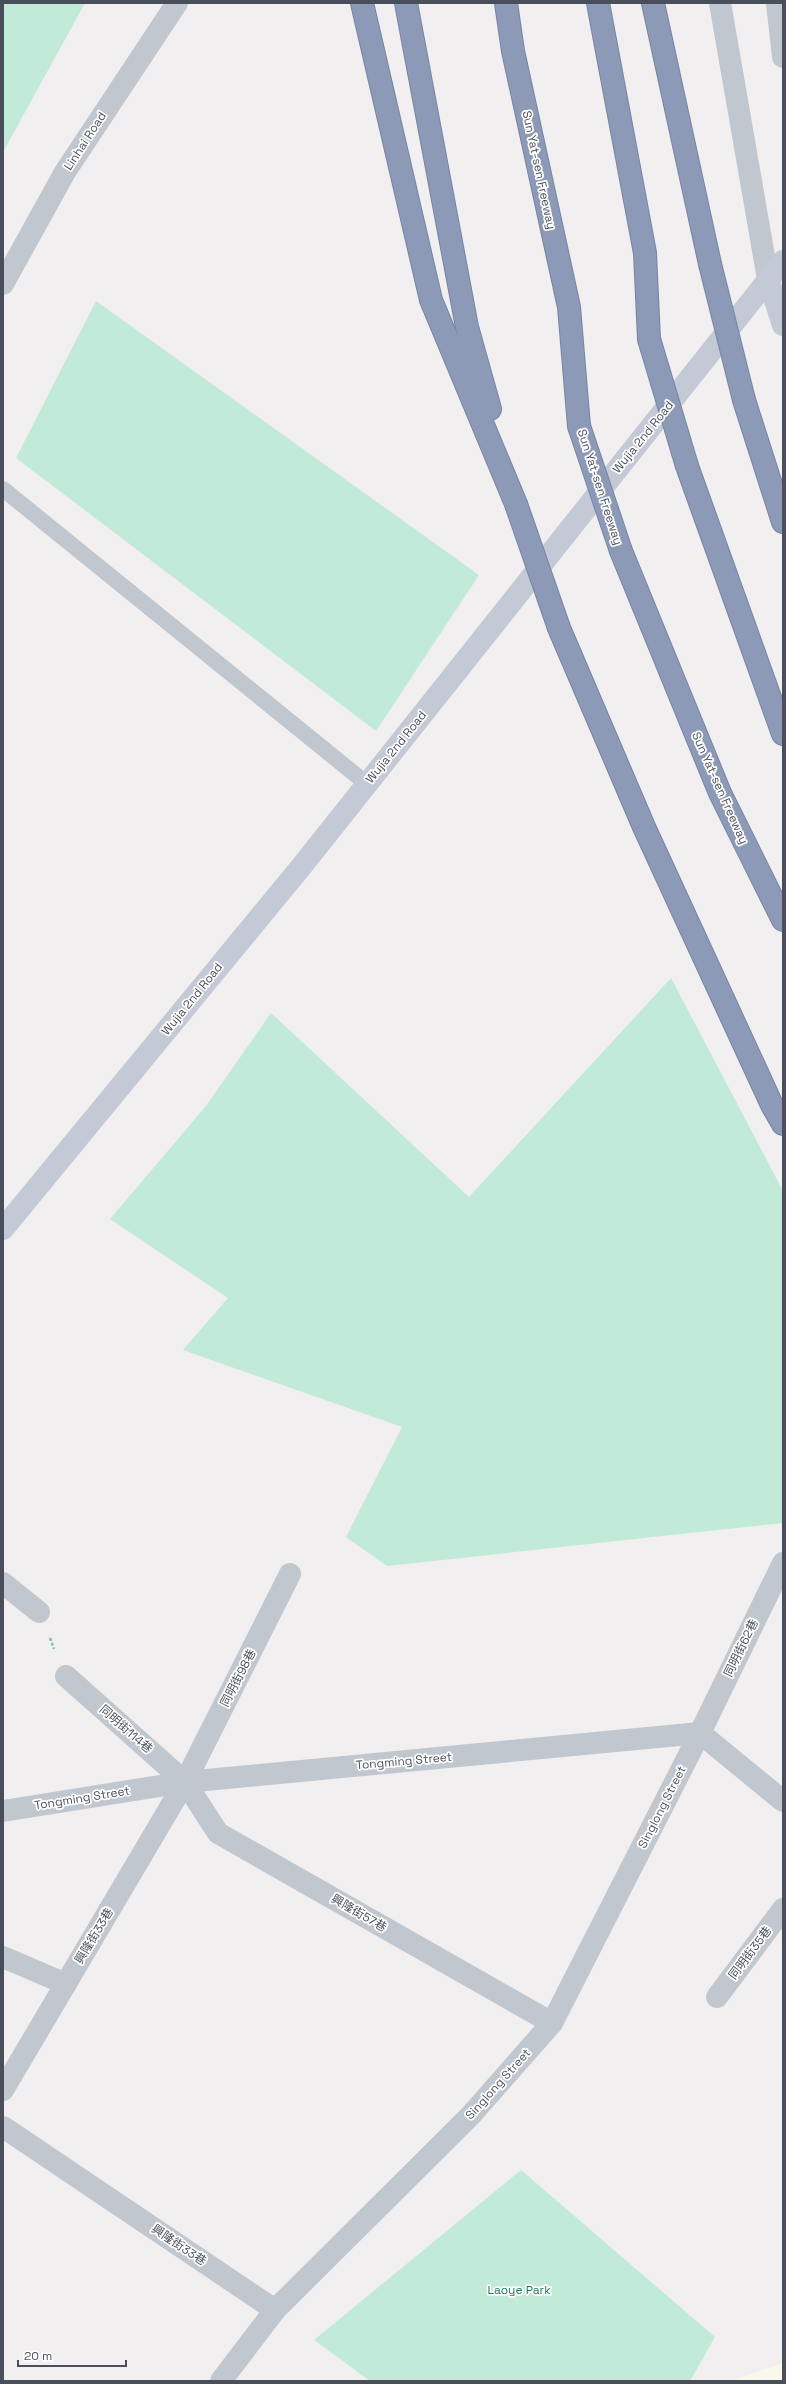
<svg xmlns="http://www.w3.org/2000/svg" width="786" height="2384" viewBox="0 0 786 2384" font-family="'Space Grotesk','Noto Sans TC',sans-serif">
<rect width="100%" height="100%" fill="#f1efef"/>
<!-- commercial -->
<polygon fill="#faf8ea" points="783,2363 783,2381 731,2381"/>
<!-- green -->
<g fill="#c2ead9">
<polygon points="3,3 85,3 3,152"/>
<polygon points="96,301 479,575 376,731 16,458"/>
<polygon points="671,978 783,1191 783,1523 387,1566 346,1537 402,1427 183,1350 228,1298 110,1219 206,1106 271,1013 469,1197"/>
<polygon points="521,2170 715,2337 690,2381 370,2381 314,2340"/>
</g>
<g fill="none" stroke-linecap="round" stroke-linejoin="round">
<!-- highway casing -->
<g stroke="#7785a4" stroke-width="24">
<g id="highway">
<polyline points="362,3 431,300 516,504"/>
<polyline points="406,3 467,327 490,409"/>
<polyline points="506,3 513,51 569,307 579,426"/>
<polyline points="598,3 645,253 649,339"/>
<polyline points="653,3 710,264"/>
<polyline points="744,400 783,522"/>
<polyline points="687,466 783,734"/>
<polyline points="621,551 720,793 783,920"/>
<polyline points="559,628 644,827 772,1105 783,1124"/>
</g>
</g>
<!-- path -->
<polyline stroke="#7ec4ae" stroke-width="2.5" stroke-dasharray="3 2" stroke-linecap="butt" points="50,1638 54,1649"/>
<!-- lane -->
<polyline stroke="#c1c7cf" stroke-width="16" points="3,489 367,784"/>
<!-- street -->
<g stroke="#c1c7cf" stroke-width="22">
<polyline points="720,3 768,279"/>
<polyline points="777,3 783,57"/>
<polyline points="3,284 65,172 177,3"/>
<polyline points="3,1583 39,1612"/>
<polyline points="66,1676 185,1782 218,1833 552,2023"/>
<polyline points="3,1811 185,1782 700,1733 783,1801"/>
<polyline points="3,1957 66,1984"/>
<polyline points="717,1997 783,1909"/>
<polyline points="3,2090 185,1782 290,1574"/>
<polyline points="3,2127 275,2310"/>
<polyline points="221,2381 275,2310 471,2115 552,2023 700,1733 783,1563"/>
</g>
<!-- secondary -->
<g stroke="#c4c9d6" stroke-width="22">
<polyline points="768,279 783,325"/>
<polyline points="3,1229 301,867 783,261"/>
</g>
<!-- highway -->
<use href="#highway" stroke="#8c9ab8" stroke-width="22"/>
<!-- highway-bridge casing -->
<g stroke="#7785a4" stroke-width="24" stroke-linecap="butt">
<g id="highway-bridge">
<polyline points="710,264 744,400"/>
<polyline points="649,339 687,466"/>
<polyline points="579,426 621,551"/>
<polyline points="516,504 559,628"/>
</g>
</g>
<!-- highway-bridge -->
<use href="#highway-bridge" stroke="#8c9ab8" stroke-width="22"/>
</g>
<g text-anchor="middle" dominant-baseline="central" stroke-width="3.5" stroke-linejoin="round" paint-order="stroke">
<!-- street labels -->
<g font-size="12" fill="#494f5a" stroke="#fff">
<text transform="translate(85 141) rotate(-57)">Linhai Road</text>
<text transform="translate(539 170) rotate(78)">Sun Yat-sen Freeway</text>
<text transform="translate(643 437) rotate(-51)">Wujia 2nd Road</text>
<text transform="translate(600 487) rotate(72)">Sun Yat-sen Freeway</text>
<text transform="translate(396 747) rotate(-51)">Wujia 2nd Road</text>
<text transform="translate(720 788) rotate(66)">Sun Yat-sen Freeway</text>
<text transform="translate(192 999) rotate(-51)">Wujia 2nd Road</text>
<text transform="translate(741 1648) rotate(-64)">同明街62巷</text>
<text transform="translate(238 1678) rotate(-63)">同明街98巷</text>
<text transform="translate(126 1729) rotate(41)">同明街114巷</text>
<text transform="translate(404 1761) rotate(-5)">Tongming Street</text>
<text transform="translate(82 1798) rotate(-9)">Tongming Street</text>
<text transform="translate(662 1807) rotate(-63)">Singlong Street</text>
<text transform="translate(359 1913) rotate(30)">興隆街57巷</text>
<text transform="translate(94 1936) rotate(-59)">興隆街33巷</text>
<text transform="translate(750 1953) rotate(-53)">同明街35巷</text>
<text transform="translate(498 2084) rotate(-48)">Singlong Street</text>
<text transform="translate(179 2245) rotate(34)">興隆街33巷</text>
</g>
<!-- park labels -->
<g font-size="12" fill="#217459" stroke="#fff">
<text x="519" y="2290">Laoye Park</text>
</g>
</g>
<!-- border -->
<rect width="786" height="2384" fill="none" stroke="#494f5a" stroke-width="8"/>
<!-- scale -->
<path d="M18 2360v6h108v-6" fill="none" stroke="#494f5a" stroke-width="2"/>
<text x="24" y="2360" font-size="12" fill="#494f5a" stroke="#ffffff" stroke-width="3" paint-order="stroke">20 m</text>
</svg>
